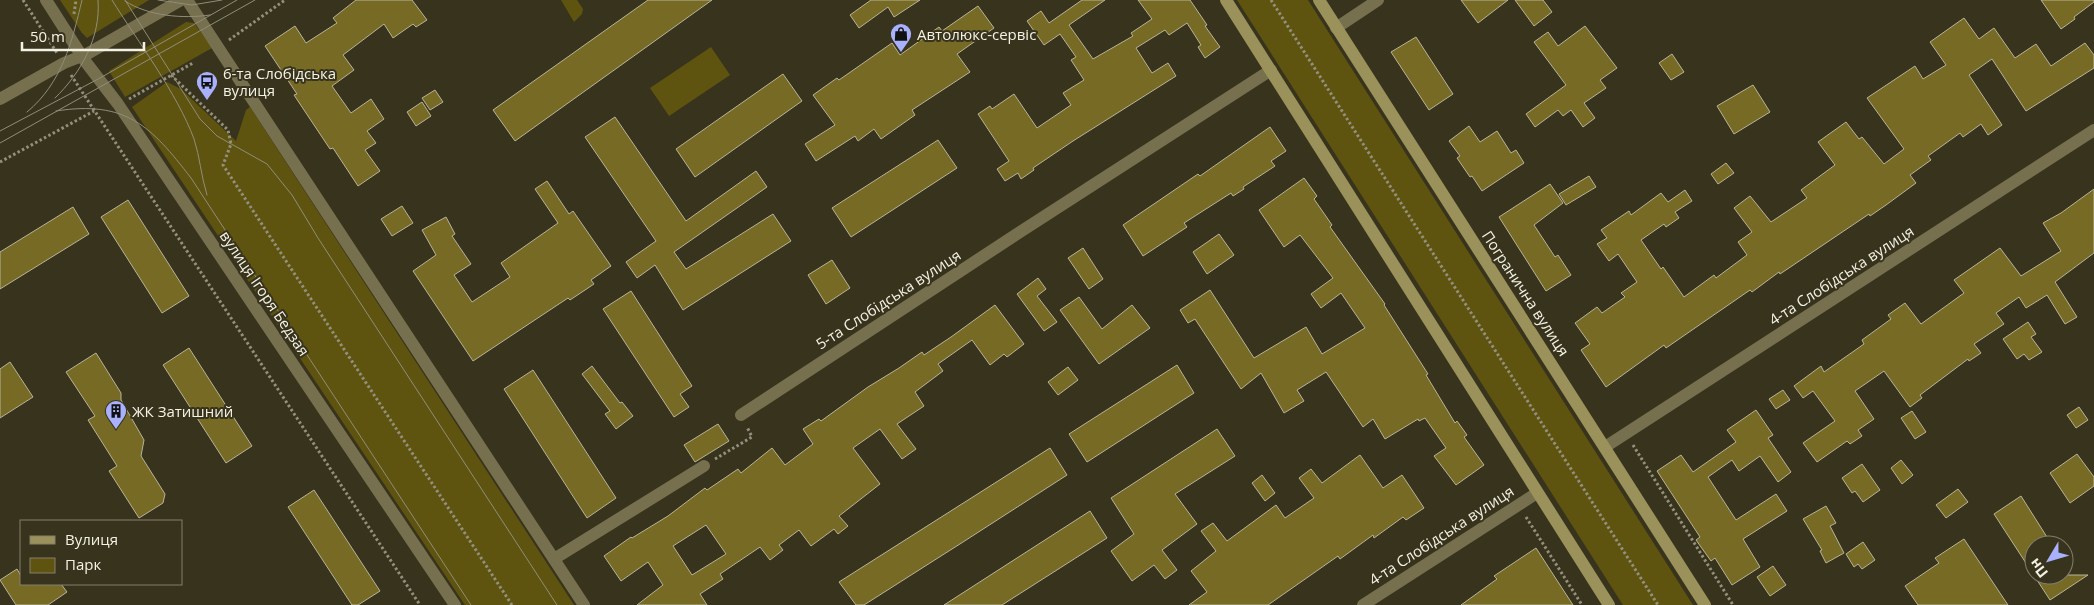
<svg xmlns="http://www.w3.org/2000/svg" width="2094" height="605" viewBox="0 0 2094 605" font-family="'Open Sans',sans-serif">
<rect width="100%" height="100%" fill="#38331d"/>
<!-- green -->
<g fill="#5f540f">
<polygon points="60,0 149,0 87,38 82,33"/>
<polygon points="561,0 577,0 583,9 582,14 574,22"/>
<polygon points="1237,0 1308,0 1693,605 1623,605"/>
<polygon points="186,22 194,23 212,48 125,97 109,71"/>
<polygon points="711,47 730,75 669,116 650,88"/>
<polygon points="167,82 181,89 236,141 246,110 250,107 574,605 465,605 132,107"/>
</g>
<!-- building -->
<g fill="#766a25" stroke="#b8b499" fill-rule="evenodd">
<polygon points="356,0 412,0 427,20 416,27 413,24 393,38 384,24 343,55 354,70 332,86 351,113 371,99 384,119 367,131 376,143 365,150 380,171 358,186 333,148 330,149 294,95 297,94 265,46 295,26 306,43 337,23 333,18"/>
<polygon points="648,0 712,0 515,141 493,110"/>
<polygon points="871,0 920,0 894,17 888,7 859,28 850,15"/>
<polygon points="1082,0 1105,0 1069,25 1093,59 1133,36 1131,33 1152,19 1138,0 1190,0 1207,25 1205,26 1220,47 1205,58 1198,47 1201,45 1187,23 1169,35 1165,30 1136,48 1152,73 1168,63 1176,76 1073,141 1033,168 1034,170 1021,179 1018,173 1005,181 997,169 1009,161 978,114 990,106 992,109 1014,94 1037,128 1071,105 1063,93 1084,80 1071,60 1076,57 1060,34 1044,45 1027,21 1041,11 1049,23"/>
<polygon points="1461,0 1508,0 1478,23"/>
<polygon points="1515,0 1543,0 1552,12 1534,26"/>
<polygon points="2041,0 2094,0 2094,2 2074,17 2075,19 2061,29"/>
<polygon points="978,6 994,28 957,54 970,72 912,110 915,115 881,139 874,129 858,141 855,136 816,161 805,144 835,125 813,95 837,78 839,80 892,43 900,55 939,27 942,31"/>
<polygon points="1964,18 1979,39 1994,28 2015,58 2036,44 2051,66 2085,43 2094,55 2094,68 2026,111 1992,59 1969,75 2002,125 1988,135 1981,124 1963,137 1960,133 1928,156 1931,160 1910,175 1916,183 1886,205 1870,216 1869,214 1780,274 1779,272 1752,292 1750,290 1666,348 1664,345 1606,387 1581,350 1590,344 1575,323 1597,307 1602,313 1625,297 1621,293 1637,282 1618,254 1609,261 1597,244 1607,238 1601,230 1629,211 1631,215 1661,193 1668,202 1685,190 1692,201 1675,212 1679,218 1666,227 1664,224 1641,240 1661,269 1663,267 1684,297 1714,275 1716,278 1747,255 1738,242 1752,232 1734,208 1750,196 1771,222 1807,198 1801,190 1835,165 1818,142 1846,122 1859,139 1862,137 1884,164 1904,149 1867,98 1915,66 1923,79 1946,65 1930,42"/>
<polygon points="1585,26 1617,68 1600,80 1606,88 1584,103 1595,118 1583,127 1571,110 1563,116 1558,110 1535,127 1526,114 1566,85 1534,42 1548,32 1558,46"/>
<polygon points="1416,37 1453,94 1429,110 1391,52"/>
<polygon points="1672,54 1684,72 1671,80 1659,63"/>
<polygon points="783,74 802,101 695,177 676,149"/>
<polygon points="1753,85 1770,112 1734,134 1717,106"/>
<polygon points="435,90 443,102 430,110 422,98"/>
<polygon points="422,102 431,116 416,126 407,112"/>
<polygon points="615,117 686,221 756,171 767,187 674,252 686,269 773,214 791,241 683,310 655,265 637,278 626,262 656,241 585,137"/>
<polygon points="1469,126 1480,142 1497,131 1511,153 1516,150 1524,163 1482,191 1472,176 1470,177 1457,158 1460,156 1449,141"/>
<polygon points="1270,127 1286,151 1271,161 1275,166 1243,187 1244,189 1233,196 1231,193 1184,223 1187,227 1143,256 1123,225 1198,174 1200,176"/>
<polygon points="938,140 957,168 851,237 832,208"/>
<polygon points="1726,163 1734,173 1718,184 1711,174"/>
<polygon points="1589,176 1596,187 1566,205 1559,194"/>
<polygon points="1304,178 1317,196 1314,199 1332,225 1330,227 1385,304 1384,305 1428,374 1426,375 1455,423 1457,421 1467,435 1464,437 1484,465 1456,485 1434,456 1446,448 1425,418 1419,421 1418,419 1385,439 1373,419 1363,427 1326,372 1297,390 1304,401 1284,413 1261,373 1241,389 1195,319 1188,323 1180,310 1210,290 1254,358 1306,327 1322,354 1365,328 1341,293 1321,308 1311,294 1333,278 1300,235 1284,247 1259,210"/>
<polygon points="547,181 569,214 573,211 611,266 591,280 594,284 570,300 568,298 473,361 413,271 436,255 422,230 446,217 455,234 452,236 471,264 454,275 472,302 510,277 501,263 558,223 535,189"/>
<polygon points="1550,184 1563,203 1534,225 1555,257 1558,255 1571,275 1546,291 1499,217"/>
<polygon points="2094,189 2094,253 2055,282 2077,317 2065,324 2047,295 2026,308 2019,297 1996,313 2004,324 1974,344 1981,353 1969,361 1968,359 1920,395 1922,398 1910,407 1884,371 1855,391 1874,419 1858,430 1862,436 1850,444 1847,441 1817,462 1803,443 1835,421 1813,391 1803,398 1794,386 1821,366 1824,372 1864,344 1862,340 1891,319 1888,315 1905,303 1921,324 1964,293 1954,280 2000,248 2021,276 2061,251 2043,223 2061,213"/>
<polygon points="128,200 189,296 162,313 101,217"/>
<polygon points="402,206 413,223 392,236 381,219"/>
<polygon points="73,207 89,234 0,289 0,252"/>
<polygon points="1219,234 1234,255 1207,274 1193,252"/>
<polygon points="1083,248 1103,279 1089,289 1068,258"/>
<polygon points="832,260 850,288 826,304 808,275"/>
<polygon points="1038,278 1046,289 1037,296 1057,322 1044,331 1017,294"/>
<polygon points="631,291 692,386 680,394 689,407 674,417 603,309"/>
<polygon points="1079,297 1102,329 1132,305 1150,328 1099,364 1060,310"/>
<path d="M995,305L1024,344L1007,357L1004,354L990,365L972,340L938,364L943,371L915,392L924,406L897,424L916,449L902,459L880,429L853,448L880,484L839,516L848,526L838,534L834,529L811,546L799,530L779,545L783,550L770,560L760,547L720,574L723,579L700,594L707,605H637L663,585L648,562L621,581L604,556L631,537L632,538L668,516L705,488L707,490L738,469L741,473L772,448L785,465L813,444L803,429L819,419L821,421L868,387L899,368L922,352L924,355L951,337ZM706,525L726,554L692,575L673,546Z"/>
<polygon points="2028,322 2036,334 2031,337 2042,352 2029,360 2024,354 2017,359 2003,339"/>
<polygon points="189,348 252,446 226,463 163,365"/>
<polygon points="96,353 121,393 121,400 144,440 141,456 165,494 163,503 139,518 109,471 117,466 88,420 95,416 66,372"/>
<polygon points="10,362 33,397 0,418 0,369"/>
<polygon points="1177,365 1194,393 1087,462 1069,434"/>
<polygon points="592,366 620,403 622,402 633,416 616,429 605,414 610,411 582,374"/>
<polygon points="1068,367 1078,380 1058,395 1048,382"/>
<polygon points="533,370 616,498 587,518 504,389"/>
<polygon points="1783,390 1790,400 1776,409 1769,399"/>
<polygon points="2079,407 2088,420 2076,428 2067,415"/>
<polygon points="1756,410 1773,435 1768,438 1791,472 1778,482 1760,456 1739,471 1732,460 1708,477 1736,520 1776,494 1787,511 1743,539 1760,567 1732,585 1715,558 1711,561 1696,540 1700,537 1657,471 1681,455 1693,472 1736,442 1727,430"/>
<polygon points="1912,411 1926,432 1915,439 1901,418"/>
<polygon points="718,424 729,441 695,462 684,445"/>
<polygon points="1217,429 1235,456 1175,494 1197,524 1162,550 1177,570 1165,579 1154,565 1132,581 1111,551 1134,534 1111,498"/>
<polygon points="1050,448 1067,475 963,542 864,605 856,605 839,582"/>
<polygon points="2077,454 2094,477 2094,486 2070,503 2050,473"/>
<polygon points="1360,455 1383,488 1402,475 1424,508 1406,520 1403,517 1374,538 1373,535 1340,559 1338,556 1268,605 1189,605 1207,592 1191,571 1216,551 1201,531 1213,523 1227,541 1276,505 1285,518 1314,498 1299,478 1311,469 1322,483"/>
<polygon points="1901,460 1913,475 1902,484 1891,468"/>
<polygon points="1862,464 1880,490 1863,502 1855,491 1852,493 1842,478"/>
<polygon points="1262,475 1275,493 1265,501 1252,483"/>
<polygon points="1958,489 1968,502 1946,518 1936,505"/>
<polygon points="314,490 380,591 358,605 352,605 288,507"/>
<polygon points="2021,496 2052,545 2034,545 2034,575 2088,575 2050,600 1994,514"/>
<polygon points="1826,506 1836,523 1830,526 1844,553 1826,563 1820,551 1822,550 1803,519"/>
<polygon points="1090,511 1107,538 1002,605 944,605"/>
<polygon points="1964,539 2008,605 1918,605 1905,586 1939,563 1935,558"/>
<polygon points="1863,542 1875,560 1862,569 1858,564 1854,567 1846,554"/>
<polygon points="1536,548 1573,605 1461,605 1497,579 1494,576"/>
<polygon points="1773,566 1786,585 1770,596 1757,577"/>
<polygon points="17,569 21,576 21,584 61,584 67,592 48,605 16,605 0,580"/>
</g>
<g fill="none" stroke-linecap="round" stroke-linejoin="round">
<!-- path -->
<g stroke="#94907e" stroke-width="3" stroke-dasharray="2.5 2.5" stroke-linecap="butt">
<polyline points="23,0 57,53"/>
<polyline points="1271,0 1658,605"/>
<polyline points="74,14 76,0"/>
<polyline points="229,40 285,0"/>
<polyline points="71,75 420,605"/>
<polyline points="171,75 228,130 231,144 223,165 512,605"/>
<polyline points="129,99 193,63"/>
<polyline points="0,162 94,111"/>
<polyline points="1633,445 1733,605"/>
<polyline points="715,459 752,437 747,427"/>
<polyline points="1526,517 1582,605"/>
</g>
<!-- minor -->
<g stroke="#76704e" stroke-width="12">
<polyline points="1336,28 1378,0"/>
<polyline points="741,415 1020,232 1271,70"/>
<polyline points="1605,447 2094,130"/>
<polyline points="554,559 704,466"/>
<polyline points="1363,605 1537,493"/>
</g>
<!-- tertiary -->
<g stroke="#76704e" stroke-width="12">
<polyline points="46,0 85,61 118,104 455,605"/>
<polyline points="187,0 584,605"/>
<polyline points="0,99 64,63 87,54 181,0"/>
</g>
<!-- secondary -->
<g stroke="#9b915a" stroke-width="12">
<polyline points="1226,0 1609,605"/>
<polyline points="1319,0 1705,605"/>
</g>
<!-- tram -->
<g stroke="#908d7b" stroke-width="1">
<path d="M112,0C138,42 177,93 194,139C200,157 201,176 207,195"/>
<polyline points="125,0 200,119 217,136 267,164 292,195 318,238 557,605"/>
<polyline points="158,0 192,5 222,0"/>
<path d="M125,1C148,16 183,19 210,15"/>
<path d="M55,98C81,73 101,37 98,0"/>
<path d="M56,111C126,100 151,126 191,178L471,605"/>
<path d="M27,112C62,83 72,42 82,0"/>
<polyline points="0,131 100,78 237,0"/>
<polyline points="0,143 255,0"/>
</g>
</g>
<!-- icons -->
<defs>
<g id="shop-pin" transform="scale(1.125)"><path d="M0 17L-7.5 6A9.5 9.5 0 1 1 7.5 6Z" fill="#a9b0fc" stroke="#38331d"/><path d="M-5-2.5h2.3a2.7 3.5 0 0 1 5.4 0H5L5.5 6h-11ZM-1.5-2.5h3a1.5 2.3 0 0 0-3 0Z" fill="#111"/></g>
<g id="bus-pin" transform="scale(1.125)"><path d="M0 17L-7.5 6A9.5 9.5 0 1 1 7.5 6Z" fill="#a9b0fc" stroke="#38331d"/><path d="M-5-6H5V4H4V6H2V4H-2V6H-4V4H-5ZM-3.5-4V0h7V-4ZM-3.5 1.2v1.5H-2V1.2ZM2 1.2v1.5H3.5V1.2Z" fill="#111"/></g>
<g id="building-pin" transform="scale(1.125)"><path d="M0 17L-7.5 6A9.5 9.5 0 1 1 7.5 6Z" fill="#a9b0fc" stroke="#38331d"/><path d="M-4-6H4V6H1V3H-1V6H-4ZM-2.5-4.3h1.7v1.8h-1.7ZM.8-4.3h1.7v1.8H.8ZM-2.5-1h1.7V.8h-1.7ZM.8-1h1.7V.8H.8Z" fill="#111"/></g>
</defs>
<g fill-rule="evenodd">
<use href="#shop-pin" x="901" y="34"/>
<use href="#bus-pin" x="207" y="82"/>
<use href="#building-pin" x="116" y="411"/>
</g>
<g text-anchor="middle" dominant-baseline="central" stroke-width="4" stroke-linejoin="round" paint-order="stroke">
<!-- poi labels -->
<g font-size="15" fill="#f4f2e4" stroke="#38331d" text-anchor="start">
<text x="917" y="34">Автолюкс-сервіс</text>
<text x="223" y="73">6-та Слобідська<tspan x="223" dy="17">вулиця</tspan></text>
<text x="132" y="411">ЖК Затишний</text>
</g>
<!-- street labels -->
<g font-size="15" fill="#f4f2e4" stroke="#38331d">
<text transform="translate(1841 275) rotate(-33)">4-та Слобідська вулиця</text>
<text transform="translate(265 293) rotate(56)">вулиця Ігоря Бедзая</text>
<text transform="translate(1526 293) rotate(57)">Погранична вулиця</text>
<text transform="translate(888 299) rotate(-33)">5-та Слобідська вулиця</text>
<text transform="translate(1441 535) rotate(-33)">4-та Слобідська вулиця</text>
</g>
</g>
<!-- legend -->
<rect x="20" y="520" width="162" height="65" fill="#38331d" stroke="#837f6d"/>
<rect x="30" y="536" width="25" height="8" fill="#9b915a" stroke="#837f6d"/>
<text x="65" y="545" font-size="15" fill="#f4f2e4">Вулиця</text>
<rect x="30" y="558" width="25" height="15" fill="#5f540f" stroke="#837f6d"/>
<text x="65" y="570" font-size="15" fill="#f4f2e4">Парк</text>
<!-- north arrow -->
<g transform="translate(2049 560) rotate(232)"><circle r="24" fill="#38331d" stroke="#837f6d"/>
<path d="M0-4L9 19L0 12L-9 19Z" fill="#a9b0fc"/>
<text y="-8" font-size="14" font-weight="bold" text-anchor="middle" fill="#f4f2e4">Пн</text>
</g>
<!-- scale -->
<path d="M22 42v8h122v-8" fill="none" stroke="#f4f2e4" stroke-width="2.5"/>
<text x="30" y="42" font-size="15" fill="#f4f2e4" stroke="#38331d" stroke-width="4" paint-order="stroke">50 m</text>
</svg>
